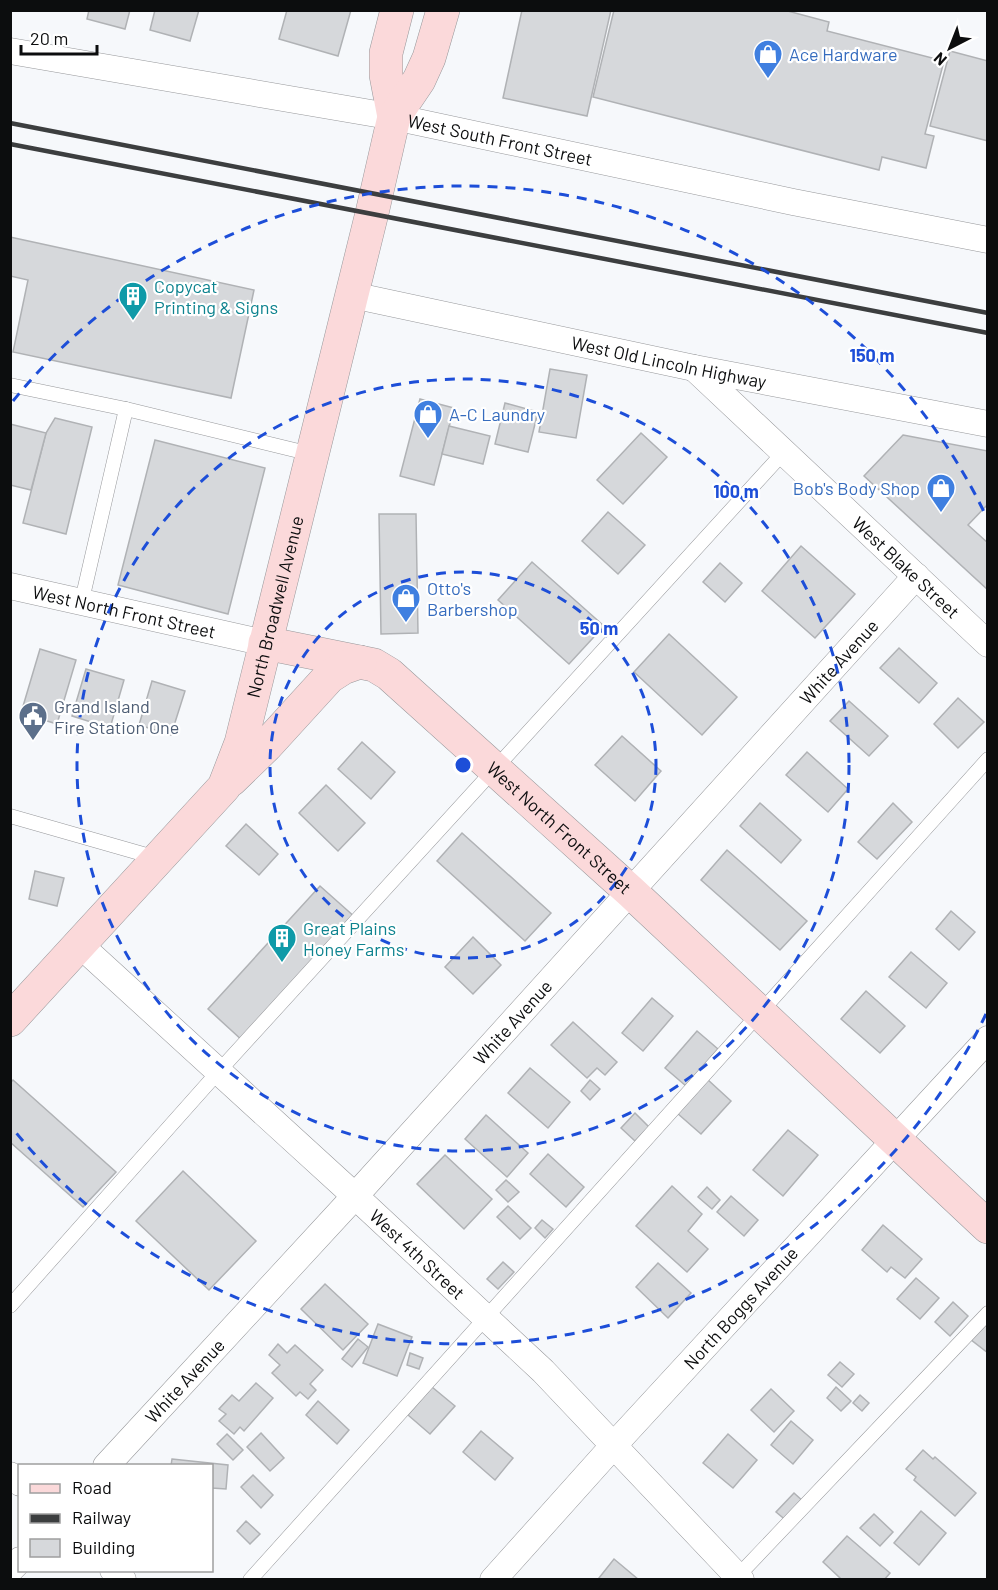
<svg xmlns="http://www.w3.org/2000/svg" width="998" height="1590" viewBox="0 0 998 1590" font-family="Barlow,sans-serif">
<rect width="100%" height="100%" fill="#f6f8fb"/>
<!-- building -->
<g fill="#d6d8db" stroke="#b0b2b5" stroke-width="1.5">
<polygon points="89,10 130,10 125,29 87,19"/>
<polygon points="155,10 199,10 190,41 150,30"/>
<polygon points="287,10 351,10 338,56 279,39"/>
<polygon points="522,10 611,10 587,116 503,98"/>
<polygon points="614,10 784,10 829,22 827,31 944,61 925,134 934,136 926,168 882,157 879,170 593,97"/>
<polygon points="950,51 988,61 988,141 930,126"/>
<polygon points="10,237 254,290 231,398 13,352 28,280 10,276"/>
<polygon points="550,369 587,375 576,438 539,432"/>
<polygon points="420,399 454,408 434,485 400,476"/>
<polygon points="505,403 538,412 528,452 495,444"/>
<polygon points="55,418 92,427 66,534 23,523 46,433"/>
<polygon points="10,424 46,433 31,490 10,485"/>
<polygon points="449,426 490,436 483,464 442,454"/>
<polygon points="641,433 667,457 623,504 597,480"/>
<polygon points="903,435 988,451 988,504 968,525 988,543 988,590 864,476"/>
<polygon points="155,440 265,468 228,614 118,585"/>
<polygon points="608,512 645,545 618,574 582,541"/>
<polygon points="379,514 416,514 418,633 381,634"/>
<polygon points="801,546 855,594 815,638 762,591"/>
<polygon points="532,562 604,626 569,664 498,600"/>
<polygon points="720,563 742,583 725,602 703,582"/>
<polygon points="669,634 737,697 702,735 634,672"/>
<polygon points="899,648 937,683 919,703 880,668"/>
<polygon points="40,649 76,660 57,724 21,713"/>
<polygon points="86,669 124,680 110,728 72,716"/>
<polygon points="152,681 185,691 171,735 139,725"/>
<polygon points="958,698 984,722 958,748 934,724"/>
<polygon points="849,701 888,736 869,756 830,721"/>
<polygon points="622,736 661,771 635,801 595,765"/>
<polygon points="362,742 395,772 371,799 338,769"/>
<polygon points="807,752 848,789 828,812 786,775"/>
<polygon points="326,785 365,823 338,851 299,813"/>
<polygon points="760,803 801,840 781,863 740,826"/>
<polygon points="893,803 912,822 877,859 858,842"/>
<polygon points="246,824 278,854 259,875 226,846"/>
<polygon points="462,833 551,913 525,941 437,861"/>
<polygon points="727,850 807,921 780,950 701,880"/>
<polygon points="35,871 64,878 57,906 29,899"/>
<polygon points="320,886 356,918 244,1042 208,1009"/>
<polygon points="951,911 975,932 959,950 936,929"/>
<polygon points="473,937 501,965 473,994 445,967"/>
<polygon points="911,952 947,983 926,1008 889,977"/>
<polygon points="866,991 905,1026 880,1053 841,1019"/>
<polygon points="652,998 673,1016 643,1051 622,1033"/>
<polygon points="573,1022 617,1062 605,1075 597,1068 587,1078 551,1045"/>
<polygon points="697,1031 718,1049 686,1086 665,1068"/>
<polygon points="530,1068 570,1102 548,1128 508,1093"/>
<polygon points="707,1079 731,1101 701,1134 677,1113"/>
<polygon points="13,1080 116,1172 83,1207 10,1142 10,1083"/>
<polygon points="590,1080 600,1089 590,1100 581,1091"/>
<polygon points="635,1113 649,1127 635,1141 621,1128"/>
<polygon points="486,1115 528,1153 507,1177 465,1139"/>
<polygon points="788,1130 818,1155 783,1196 753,1170"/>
<polygon points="548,1154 584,1187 566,1207 530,1174"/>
<polygon points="445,1155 492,1199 464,1229 417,1184"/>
<polygon points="183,1171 256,1241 209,1290 136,1221"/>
<polygon points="506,1180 519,1192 508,1202 496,1190"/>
<polygon points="672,1186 702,1214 688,1231 708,1249 687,1272 636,1226"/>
<polygon points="707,1187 720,1200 712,1209 698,1197"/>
<polygon points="731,1196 758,1220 744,1236 717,1212"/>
<polygon points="508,1206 531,1228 520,1239 497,1217"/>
<polygon points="542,1220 553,1229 545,1238 535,1228"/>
<polygon points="883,1225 922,1259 905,1278 891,1267 887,1272 862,1250"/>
<polygon points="503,1262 514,1272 498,1289 487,1279"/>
<polygon points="658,1263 691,1293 668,1318 636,1287"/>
<polygon points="916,1278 939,1298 920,1319 897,1299"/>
<polygon points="325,1284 368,1324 343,1350 301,1309"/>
<polygon points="953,1302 968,1316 950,1336 935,1322"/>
<polygon points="988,1316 988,1353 970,1339"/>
<polygon points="378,1324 412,1337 397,1376 363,1363"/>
<polygon points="358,1339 368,1347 352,1367 342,1359"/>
<polygon points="278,1344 287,1353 295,1345 323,1370 310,1384 316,1390 308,1399 300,1392 296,1396 272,1373 280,1365 269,1355"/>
<polygon points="410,1353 423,1358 419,1369 407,1365"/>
<polygon points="840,1362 854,1374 842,1387 828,1375"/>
<polygon points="256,1383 273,1398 244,1431 240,1427 234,1434 219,1421 226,1414 219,1409 232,1395 239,1401"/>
<polygon points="432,1387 455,1406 430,1434 408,1415"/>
<polygon points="836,1387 851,1401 841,1411 827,1398"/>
<polygon points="771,1389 794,1411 774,1432 751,1410"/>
<polygon points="860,1395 869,1403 862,1411 853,1403"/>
<polygon points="318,1401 349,1430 337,1444 306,1415"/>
<polygon points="791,1421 813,1440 793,1464 771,1445"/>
<polygon points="481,1431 513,1458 495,1480 463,1452"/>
<polygon points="261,1433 284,1458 270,1471 247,1447"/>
<polygon points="227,1434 243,1450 233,1460 217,1444"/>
<polygon points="728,1434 757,1460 733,1488 703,1463"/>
<polygon points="923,1450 933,1459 935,1457 976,1493 955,1516 914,1480 916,1477 906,1469"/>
<polygon points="172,1459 228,1465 226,1489 212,1488 212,1466 171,1466"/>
<polygon points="253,1475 273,1495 261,1508 241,1487"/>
<polygon points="794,1493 805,1503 788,1522 776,1512"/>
<polygon points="921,1511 946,1533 919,1565 894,1543"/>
<polygon points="874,1514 893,1532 880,1546 860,1528"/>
<polygon points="246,1521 260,1534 250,1544 237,1531"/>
<polygon points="847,1536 890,1573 884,1580 839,1580 840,1578 823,1562"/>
<polygon points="614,1559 639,1580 601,1580 599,1578"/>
</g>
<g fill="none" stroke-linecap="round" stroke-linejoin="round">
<!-- lane casing -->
<g stroke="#97989b" stroke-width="15">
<g id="lane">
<polyline points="10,385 126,409 311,454"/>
<polyline points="82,600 126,409"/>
<polyline points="10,816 157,858"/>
<polyline points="10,1306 219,1071 784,452"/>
<polyline points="735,1579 988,1313"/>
<polyline points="250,1580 988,759"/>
</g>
</g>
<!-- street casing -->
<g stroke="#97989b" stroke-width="27">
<g id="street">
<path id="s1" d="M10,51L394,117L793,202L988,240"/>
<path id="s2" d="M352,295L694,368L988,424"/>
<path id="s3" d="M694,368L988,644"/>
<path id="s4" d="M10,586L265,643"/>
<path id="s5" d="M79,944L355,1196L543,1371L741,1580"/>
<path id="s6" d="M106,1466L355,1196L916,576"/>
<polyline points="10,1475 20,1483"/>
<polyline points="10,1570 20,1560"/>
<polyline points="113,1570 123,1580"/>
<path id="s7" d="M493,1580L614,1445L988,1039"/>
</g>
</g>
<!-- secondary casing -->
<g stroke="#97989b" stroke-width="34">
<g id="secondary">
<polyline points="394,117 386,75 386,53 397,10"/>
<path id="s8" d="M265,643L374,665L389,674L631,892L988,1227"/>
<polyline points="231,780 266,746 329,677 343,668 360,662"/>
<path id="s9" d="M10,1020L224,787L241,743L372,213L394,117L419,80L429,58L443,10"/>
</g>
</g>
<!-- lane -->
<use href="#lane" stroke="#fff" stroke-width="14"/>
<!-- street -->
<use href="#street" stroke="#fff" stroke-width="26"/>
<!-- secondary -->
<use href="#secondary" stroke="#fbd9da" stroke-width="33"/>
<!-- rail -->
<g stroke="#3c3e3f" stroke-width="4.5">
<polyline points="10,123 988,313"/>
<polyline points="10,144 988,333"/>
</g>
</g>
<!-- distance rings -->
<g fill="none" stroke="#1d4ed8" stroke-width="3" stroke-dasharray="10 8">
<circle cx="463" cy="765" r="193"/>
<circle cx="463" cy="765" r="386"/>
<path d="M986 1014A579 579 0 0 1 13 1129M13 401A579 579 0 0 1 986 516"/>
</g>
<!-- icons -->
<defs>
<g id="shop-pin" transform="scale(1.5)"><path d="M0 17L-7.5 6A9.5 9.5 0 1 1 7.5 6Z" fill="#3f7fe0" stroke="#fff"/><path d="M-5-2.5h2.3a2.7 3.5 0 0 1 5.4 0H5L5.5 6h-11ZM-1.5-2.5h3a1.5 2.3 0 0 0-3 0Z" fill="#fff"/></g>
<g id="building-pin" transform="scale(1.5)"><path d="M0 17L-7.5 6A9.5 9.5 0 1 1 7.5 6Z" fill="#0f9aa8" stroke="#fff"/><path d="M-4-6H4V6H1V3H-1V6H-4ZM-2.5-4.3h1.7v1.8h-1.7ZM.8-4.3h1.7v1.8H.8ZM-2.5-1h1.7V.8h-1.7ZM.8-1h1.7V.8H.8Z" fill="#fff"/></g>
<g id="civic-pin" transform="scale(1.5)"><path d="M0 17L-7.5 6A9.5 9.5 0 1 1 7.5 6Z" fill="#5c6f8a" stroke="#fff"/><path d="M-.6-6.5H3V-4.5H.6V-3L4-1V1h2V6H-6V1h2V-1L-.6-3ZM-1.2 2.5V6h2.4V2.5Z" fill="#fff"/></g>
</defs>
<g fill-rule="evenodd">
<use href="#shop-pin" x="768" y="54"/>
<use href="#building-pin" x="133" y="296"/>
<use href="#shop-pin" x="428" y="414"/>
<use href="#shop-pin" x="941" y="488"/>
<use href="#shop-pin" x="406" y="598"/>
<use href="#civic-pin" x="33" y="716"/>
<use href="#building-pin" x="282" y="938"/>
</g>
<g text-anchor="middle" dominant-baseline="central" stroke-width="4.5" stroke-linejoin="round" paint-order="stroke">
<!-- shop labels -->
<g font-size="18" fill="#366cbe" stroke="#fff" text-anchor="start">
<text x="789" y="54">Ace Hardware</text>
<text x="449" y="414">A-C Laundry</text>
<text x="920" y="488" text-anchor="end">Bob's Body Shop</text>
<text x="427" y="588">Otto's<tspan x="427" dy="21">Barbershop</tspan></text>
</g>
<!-- street labels -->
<g font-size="18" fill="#0c0d0e" stroke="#fff">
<text stroke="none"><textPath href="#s1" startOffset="498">West South Front Street</textPath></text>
<text stroke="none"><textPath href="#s2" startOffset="324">West Old Lincoln Highway</textPath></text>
<text stroke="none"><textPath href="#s3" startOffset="291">West Blake Street</textPath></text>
<text stroke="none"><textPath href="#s9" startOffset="504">North Broadwell Avenue</textPath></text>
<text stroke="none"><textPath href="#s4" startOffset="117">West North Front Street</textPath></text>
<text stroke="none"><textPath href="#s6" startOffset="1088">White Avenue</textPath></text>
<text stroke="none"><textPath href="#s8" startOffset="358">West North Front Street</textPath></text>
<text stroke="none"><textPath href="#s6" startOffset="602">White Avenue</textPath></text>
<text stroke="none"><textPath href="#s5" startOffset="459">West 4th Street</textPath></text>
<text stroke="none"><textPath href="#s7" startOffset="368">North Boggs Avenue</textPath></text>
<text stroke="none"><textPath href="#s6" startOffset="116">White Avenue</textPath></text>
</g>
<!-- culture labels -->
<g font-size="18" fill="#0d838f" stroke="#fff" text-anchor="start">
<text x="154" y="286">Copycat<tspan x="154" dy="21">Printing &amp; Signs</tspan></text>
<text x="303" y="928">Great Plains<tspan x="303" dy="21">Honey Farms</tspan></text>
</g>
<!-- service labels -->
<g font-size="18" fill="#4e5e75" stroke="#fff" text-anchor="start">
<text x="54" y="706">Grand Island<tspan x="54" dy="21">Fire Station One</tspan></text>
</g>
</g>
<circle cx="463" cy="765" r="9" fill="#1d4ed8" stroke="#fff" stroke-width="3"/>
<g font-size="18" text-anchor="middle" font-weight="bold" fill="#1d4ed8" stroke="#fff" stroke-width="4.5" stroke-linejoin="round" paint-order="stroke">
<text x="872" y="362">150 m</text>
<text x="736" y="498">100 m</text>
<text x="599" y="635">50 m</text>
</g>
<!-- border -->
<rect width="998" height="1590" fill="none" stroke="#0c0d0e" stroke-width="24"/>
<!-- legend -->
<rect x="18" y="1464" width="195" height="108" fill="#ffffff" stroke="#9e9e9f" stroke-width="1.5"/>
<rect x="30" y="1484" width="30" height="9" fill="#fbd9da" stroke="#9e9e9f" stroke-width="1.5"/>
<text x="72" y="1494" font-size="18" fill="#0c0d0e">Road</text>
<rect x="30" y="1514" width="30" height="9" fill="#3c3e3f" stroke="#9e9e9f" stroke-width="1.5"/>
<text x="72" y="1524" font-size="18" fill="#0c0d0e">Railway</text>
<rect x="30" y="1539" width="30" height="18" fill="#d6d8db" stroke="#9e9e9f" stroke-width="1.5"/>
<text x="72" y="1554" font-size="18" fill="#0c0d0e">Building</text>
<!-- north arrow -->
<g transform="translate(950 48) rotate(222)" stroke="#ffffff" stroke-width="4.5" paint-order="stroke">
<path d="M0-4.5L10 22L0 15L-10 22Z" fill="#0c0d0e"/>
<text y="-9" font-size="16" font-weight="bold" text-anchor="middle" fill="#0c0d0e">N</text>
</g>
<!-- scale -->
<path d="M21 45v9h76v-9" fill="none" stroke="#0c0d0e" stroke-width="3"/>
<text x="30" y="45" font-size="18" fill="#0c0d0e" stroke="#ffffff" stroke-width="4.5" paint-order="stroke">20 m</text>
</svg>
